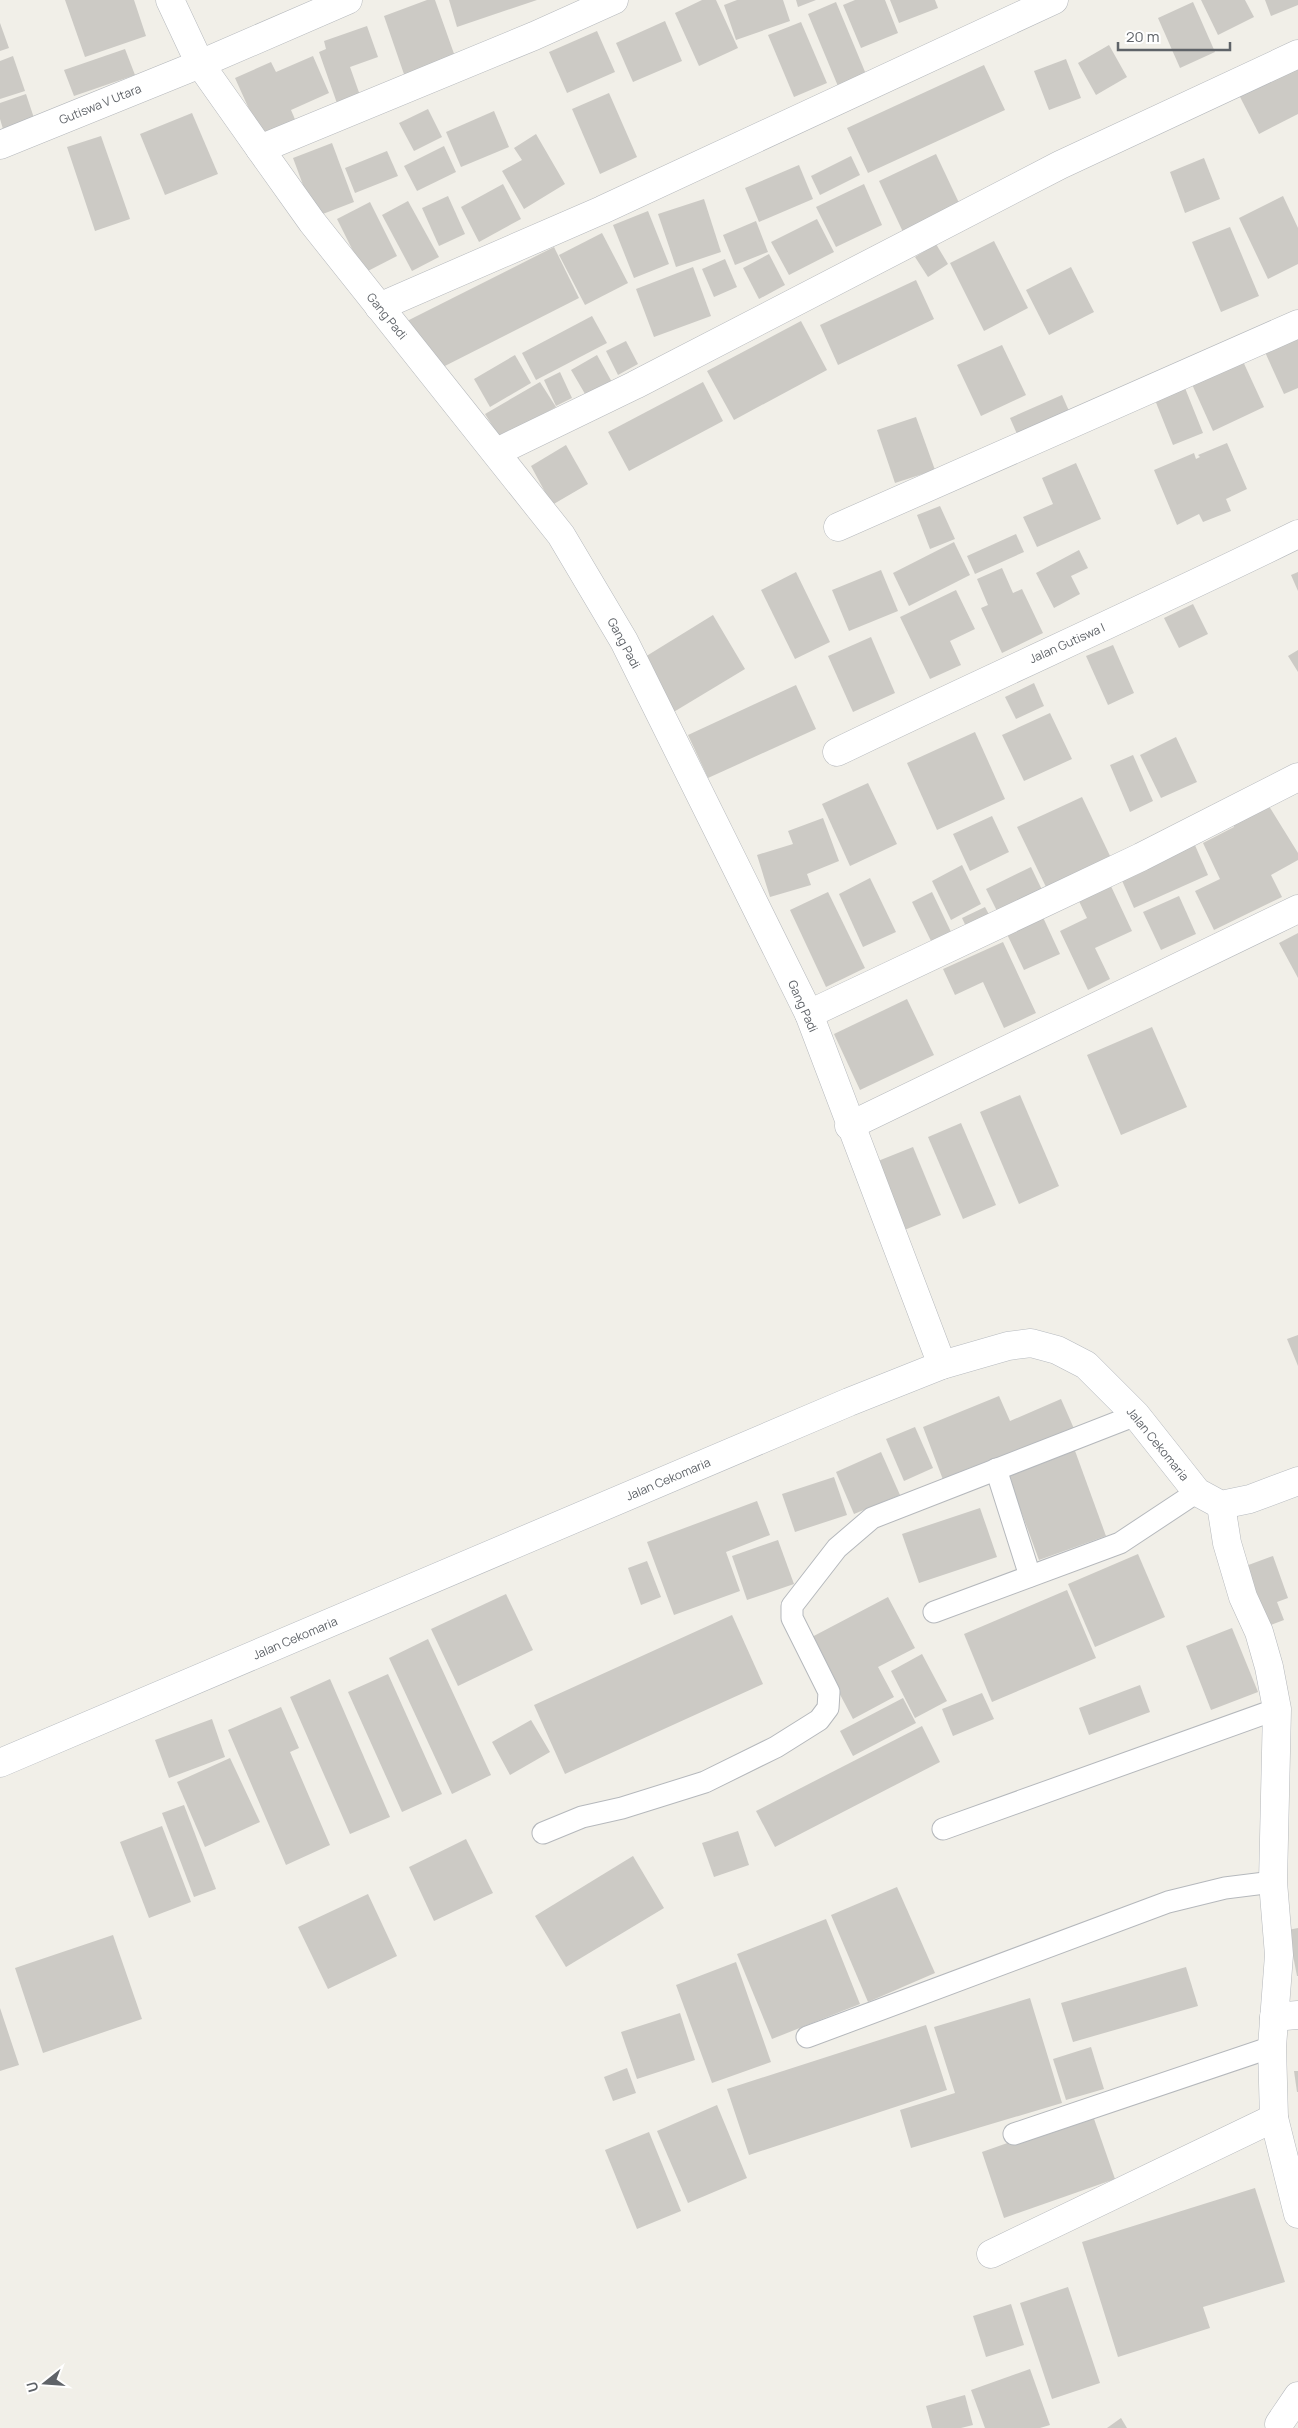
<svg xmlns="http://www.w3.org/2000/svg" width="1298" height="2428" viewBox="0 0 1298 2428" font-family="Manrope,sans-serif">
<rect width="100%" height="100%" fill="#f1efe8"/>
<!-- building -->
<g fill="#cccac5">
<polygon points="65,0 134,0 146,36 85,57"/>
<polygon points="427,0 435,0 458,65 407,83 384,16"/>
<polygon points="449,0 537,0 457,27"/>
<polygon points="702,0 716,0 738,48 699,66 675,13"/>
<polygon points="737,0 783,0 790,21 736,40 724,5"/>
<polygon points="796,0 816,0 798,7"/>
<polygon points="855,0 885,0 898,33 861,48 843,5"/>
<polygon points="890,0 935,0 938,8 899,23"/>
<polygon points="1201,0 1245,0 1254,17 1218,35"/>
<polygon points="1265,0 1298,0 1298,5 1271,16"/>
<polygon points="836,2 868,79 840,91 808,14"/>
<polygon points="1193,2 1215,52 1180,68 1158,18"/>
<polygon points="665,21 682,61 633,82 616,43"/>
<polygon points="801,22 827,83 794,97 768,35"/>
<polygon points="0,23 9,48 0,51"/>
<polygon points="367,26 378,57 350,67 362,101 339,109 319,52 326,49 324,41"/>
<polygon points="597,31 615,72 567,93 549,52"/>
<polygon points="1109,45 1127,77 1096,95 1078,63"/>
<polygon points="125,49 135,75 74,96 64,70"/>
<polygon points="13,56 25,91 0,99 0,61"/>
<polygon points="313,56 329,93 291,110 297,124 263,140 235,78 271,62 276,72"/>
<polygon points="1066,59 1081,98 1049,110 1034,71"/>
<polygon points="984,65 1005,110 868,173 847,128"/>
<polygon points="1298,65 1298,114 1259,134 1239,95"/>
<polygon points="609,93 637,157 600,174 572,109"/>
<polygon points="26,94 34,118 3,129 0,119 0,103"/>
<polygon points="428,109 442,137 414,151 399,123"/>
<polygon points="494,111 509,147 461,167 446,132"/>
<polygon points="192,113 218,174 165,195 140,134"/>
<polygon points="536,134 565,184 524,209 502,171 522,160 514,148"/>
<polygon points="101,136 130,219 95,231 67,147"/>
<polygon points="332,143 354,202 315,217 293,158"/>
<polygon points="444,146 456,172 417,191 404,166"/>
<polygon points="387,151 398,176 355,193 345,168"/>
<polygon points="936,154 960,205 903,232 879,181"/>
<polygon points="851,156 860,175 820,195 811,176"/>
<polygon points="1204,158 1220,199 1185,213 1170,172"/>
<polygon points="799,165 813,199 759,222 745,188"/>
<polygon points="503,184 521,219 479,242 461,207"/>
<polygon points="864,184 882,225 836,247 816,207"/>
<polygon points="448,196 465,234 439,246 422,208"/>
<polygon points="1283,196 1298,228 1298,264 1268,279 1239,218"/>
<polygon points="704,199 721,252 676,267 658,214"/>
<polygon points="408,201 439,257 412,271 382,215"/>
<polygon points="370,202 397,256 364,273 337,219"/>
<polygon points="648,211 669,264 634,278 613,225"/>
<polygon points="817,219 834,252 789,275 771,242"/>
<polygon points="756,221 768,252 735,265 723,235"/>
<polygon points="1230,227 1259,296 1221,312 1192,242"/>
<polygon points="602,233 628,283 585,305 559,255"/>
<polygon points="994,241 1028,308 984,331 950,263"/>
<polygon points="936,244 948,264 928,277 915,257"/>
<polygon points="554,247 579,298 433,372 407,321"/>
<polygon points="769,254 785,285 759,299 743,268"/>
<polygon points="725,259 737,287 714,297 702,269"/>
<polygon points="693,267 711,316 654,337 636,289"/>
<polygon points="1071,267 1094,312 1049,335 1026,290"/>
<polygon points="916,280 934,319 838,365 820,325"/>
<polygon points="592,316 607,343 536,380 522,353"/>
<polygon points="801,321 827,370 734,420 707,371"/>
<polygon points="1298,334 1298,388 1284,394 1264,350"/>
<polygon points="626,341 638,364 618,375 606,351"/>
<polygon points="1002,345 1026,395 981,416 957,365"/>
<polygon points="515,355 531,383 490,407 474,379"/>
<polygon points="597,355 613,384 588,399 571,370"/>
<polygon points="1241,357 1264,407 1213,431 1190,380"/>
<polygon points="560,372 572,398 556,406 544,380"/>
<polygon points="540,382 556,407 500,438 485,414"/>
<polygon points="703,382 723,421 629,471 608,432"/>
<polygon points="1183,383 1203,433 1173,445 1153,395"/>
<polygon points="1062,395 1073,420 1021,443 1010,418"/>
<polygon points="916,417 935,470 895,483 877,430"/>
<polygon points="1227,443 1247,489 1226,499 1231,511 1203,522 1199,514 1177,525 1154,470 1194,453 1196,459 1200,457 1198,455"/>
<polygon points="566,445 588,484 552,505 531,466"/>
<polygon points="1076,463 1101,519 1037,547 1023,517 1053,504 1042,478"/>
<polygon points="940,506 955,539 930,549 917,515"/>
<polygon points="1016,534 1024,552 975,574 967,556"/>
<polygon points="954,542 970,575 909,606 893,573"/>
<polygon points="1079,550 1088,568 1071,576 1080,594 1054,608 1036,573"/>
<polygon points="1002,568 1013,593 1022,589 1043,633 1002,653 981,608 988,605 977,579"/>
<polygon points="881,570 898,611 849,631 832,590"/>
<polygon points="796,572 830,642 795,659 761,590"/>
<polygon points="1298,572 1298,591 1291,575"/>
<polygon points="956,590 975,629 950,641 961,665 930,679 900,617"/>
<polygon points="1193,604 1208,634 1179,648 1164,618"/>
<polygon points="713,615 745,669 672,713 640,660"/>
<polygon points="871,637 895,693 853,712 828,656"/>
<polygon points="1113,645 1134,693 1108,705 1086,656"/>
<polygon points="1298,650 1298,672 1288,656"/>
<polygon points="1034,683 1044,706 1016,719 1005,697"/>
<polygon points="796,685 816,729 708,778 688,735"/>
<polygon points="1050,713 1072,759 1024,781 1002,735"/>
<polygon points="975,732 1005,799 937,830 907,763"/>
<polygon points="1176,737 1197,782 1161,798 1140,755"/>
<polygon points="1133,755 1153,801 1130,812 1110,765"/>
<polygon points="868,783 897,844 850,866 822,804"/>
<polygon points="1082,797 1111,858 1047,889 1017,827"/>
<polygon points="1267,803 1298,853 1298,860 1271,875 1282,897 1214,930 1195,891 1220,879 1203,843 1234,827 1230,817"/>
<polygon points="992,816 1009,852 970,871 953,834"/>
<polygon points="823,818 839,861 807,874 811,885 770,897 757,855 793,844 788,831"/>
<polygon points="1194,843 1208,875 1134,908 1120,876"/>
<polygon points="962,865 981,904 951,920 932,881"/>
<polygon points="1031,867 1046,898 1001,919 986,889"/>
<polygon points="870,878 896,932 863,947 839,894"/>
<polygon points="1109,882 1132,931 1095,948 1110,979 1088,990 1060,931 1087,918 1077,897"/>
<polygon points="828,892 865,968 826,987 790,910"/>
<polygon points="932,892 952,934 932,943 912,902"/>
<polygon points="1179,896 1196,934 1161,950 1143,912"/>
<polygon points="985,907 994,924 970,935 962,918"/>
<polygon points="1041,913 1060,954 1024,970 1005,930"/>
<polygon points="1298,933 1298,978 1279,943"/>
<polygon points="1003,942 1036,1013 1004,1028 983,982 955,995 943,969"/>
<polygon points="907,999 934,1055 860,1090 834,1034"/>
<polygon points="1152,1027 1187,1107 1121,1135 1087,1055"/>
<polygon points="1020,1095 1059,1186 1019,1204 980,1112"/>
<polygon points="961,1123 996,1205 963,1219 928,1137"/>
<polygon points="913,1147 941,1215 902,1231 873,1163"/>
<polygon points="1298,1335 1298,1366 1287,1339"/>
<polygon points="999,1396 1010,1421 1061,1399 1075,1431 945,1485 923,1427"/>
<polygon points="915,1427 933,1468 904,1481 886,1439"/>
<polygon points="1074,1448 1106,1536 1039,1560 1007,1473"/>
<polygon points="881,1452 900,1495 854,1514 836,1472"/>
<polygon points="834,1477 847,1515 795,1532 782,1494"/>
<polygon points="757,1501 770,1535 726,1552 740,1591 674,1615 647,1542"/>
<polygon points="980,1508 997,1557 919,1583 902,1534"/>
<polygon points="778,1540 794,1584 747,1600 732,1556"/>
<polygon points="1138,1554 1165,1617 1095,1647 1068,1584"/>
<polygon points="1273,1556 1288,1598 1277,1602 1284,1620 1265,1627 1243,1567"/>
<polygon points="647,1561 661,1597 641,1605 628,1568"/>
<polygon points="1067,1590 1096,1658 992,1702 964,1634"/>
<polygon points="506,1594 533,1650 458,1686 431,1629"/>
<polygon points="888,1597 915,1648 878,1667 894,1697 853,1719 810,1638"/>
<polygon points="732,1615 763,1684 565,1774 534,1705"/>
<polygon points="1232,1628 1258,1692 1211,1710 1186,1646"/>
<polygon points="428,1639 491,1775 452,1794 389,1658"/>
<polygon points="922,1654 947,1701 915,1718 891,1671"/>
<polygon points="388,1674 442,1794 402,1812 348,1692"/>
<polygon points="330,1679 390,1817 350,1834 290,1697"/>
<polygon points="1140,1685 1150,1712 1089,1735 1079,1708"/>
<polygon points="982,1693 994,1719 953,1736 942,1709"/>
<polygon points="903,1698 916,1723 853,1756 840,1731"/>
<polygon points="281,1707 299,1748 290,1752 330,1845 286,1865 228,1730"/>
<polygon points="212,1719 225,1757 169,1778 155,1740"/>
<polygon points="531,1720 550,1752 510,1775 492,1742"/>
<polygon points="922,1726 940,1762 775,1847 756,1811"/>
<polygon points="230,1758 260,1822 205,1847 177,1782"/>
<polygon points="184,1805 216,1889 194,1897 162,1813"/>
<polygon points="162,1826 191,1902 149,1918 120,1842"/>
<polygon points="738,1831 749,1865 714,1877 702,1843"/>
<polygon points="466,1839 493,1893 434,1921 409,1867"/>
<polygon points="633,1856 664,1908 566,1967 535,1916"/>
<polygon points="897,1887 935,1973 868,2002 831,1915"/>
<polygon points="368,1894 397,1956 328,1989 298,1927"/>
<polygon points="826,1919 860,2004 772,2039 737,1954"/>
<polygon points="1298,1928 1298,1976 1297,1976 1288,1930"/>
<polygon points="113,1935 142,2019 43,2053 15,1968"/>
<polygon points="736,1962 771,2062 712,2083 676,1985"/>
<polygon points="1186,1967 1198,2006 1073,2042 1061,2003"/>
<polygon points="1030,1998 1062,2103 911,2148 900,2110 955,2093 934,2027"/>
<polygon points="0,2008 19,2065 0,2071"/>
<polygon points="680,2013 695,2060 637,2079 621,2032"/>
<polygon points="926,2025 947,2090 749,2155 727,2089"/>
<polygon points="1091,2047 1104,2089 1066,2100 1053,2059"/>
<polygon points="627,2068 636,2093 613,2101 604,2077"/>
<polygon points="1294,2071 1298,2071 1298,2092 1297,2092"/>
<polygon points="717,2105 747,2178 688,2203 657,2131"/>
<polygon points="1092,2113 1115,2179 1004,2218 982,2152"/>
<polygon points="649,2132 681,2211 637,2229 605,2150"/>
<polygon points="1255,2188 1285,2282 1203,2307 1210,2328 1118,2357 1082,2242"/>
<polygon points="1068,2287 1100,2383 1052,2399 1020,2303"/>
<polygon points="1011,2304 1024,2345 986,2357 973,2316"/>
<polygon points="1030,2369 1050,2425 1040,2428 985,2428 971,2390"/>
<polygon points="965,2395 973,2425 961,2428 932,2428 926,2406"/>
<polygon points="1121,2418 1127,2428 1107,2428"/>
</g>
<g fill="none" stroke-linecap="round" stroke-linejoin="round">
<!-- lane casing -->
<g stroke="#b5b8bc" stroke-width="23">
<g id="lane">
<polyline points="996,1469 1030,1576"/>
<polyline points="934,1612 1120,1543 1197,1492"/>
<polyline points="943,1829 1277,1709"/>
<polyline points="543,1833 582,1817 622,1808 705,1782 776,1747 819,1720 828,1708 829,1692 792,1618 792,1606 837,1548 872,1518 1136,1415"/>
<polyline points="807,2037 1168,1902 1225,1888 1273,1882"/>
<polyline points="1014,2134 1272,2047"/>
</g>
</g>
<!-- street casing -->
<g stroke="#b5b8bc" stroke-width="29">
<g id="street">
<polyline points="170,0 200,64 260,149 312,222 561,535 624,641 809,1014 942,1365"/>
<polyline points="0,145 200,64 348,0"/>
<polyline points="260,149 534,36 614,0"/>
<polyline points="379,307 602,210 1054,0"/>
<polyline points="503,449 635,385 1060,165 1298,54"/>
<polyline points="838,527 1298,324"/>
<path d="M837,752C990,678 1145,609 1298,534"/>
<polyline points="809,1014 1141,857 1298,777"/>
<polyline points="849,1126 1298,909"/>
<polyline points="1221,1505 1227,1543 1243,1597 1259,1632 1269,1667 1277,1709 1273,1882 1279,1955 1272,2047 1274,2118 1298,2214"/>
<polyline points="1274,2017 1298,2015"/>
<polyline points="991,2254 1274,2118"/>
<polyline points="1279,2424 1298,2396"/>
</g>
</g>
<!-- secondary casing -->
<g stroke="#b6babf" stroke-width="29">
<polyline id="secondary" points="0,1763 849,1402 942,1365 1008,1346 1031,1343 1057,1350 1086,1365 1136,1415 1197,1492 1221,1505 1250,1499 1298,1481"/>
</g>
<!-- lane -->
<use href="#lane" stroke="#fff" stroke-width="21"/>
<!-- street -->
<use href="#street" stroke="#fff" stroke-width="28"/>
<!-- secondary -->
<use href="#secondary" stroke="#fff" stroke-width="28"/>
</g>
<g text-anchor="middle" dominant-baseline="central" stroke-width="4.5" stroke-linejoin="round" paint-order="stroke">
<!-- street labels -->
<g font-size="12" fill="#5f6368" stroke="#fff">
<text transform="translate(100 104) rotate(-22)">Gutiswa V Utara</text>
<text transform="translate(387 316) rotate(51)">Gang Padi</text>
<text transform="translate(624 643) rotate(62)">Gang Padi</text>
<text transform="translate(1067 643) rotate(-24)">Jalan Gutiswa I</text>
<text transform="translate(803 1006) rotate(66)">Gang Padi</text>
<text transform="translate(1158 1444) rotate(51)">Jalan Cekomaria</text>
<text transform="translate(668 1479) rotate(-23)">Jalan Cekomaria</text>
<text transform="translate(295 1638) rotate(-23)">Jalan Cekomaria</text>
</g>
</g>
<!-- north arrow -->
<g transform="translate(45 2383) rotate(253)" stroke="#ffffff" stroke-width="4" paint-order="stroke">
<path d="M0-4L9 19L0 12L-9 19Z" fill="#5f6368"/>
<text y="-8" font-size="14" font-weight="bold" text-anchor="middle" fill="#5f6368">U</text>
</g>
<!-- scale -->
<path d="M1118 42v8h112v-8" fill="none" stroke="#5f6368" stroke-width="2.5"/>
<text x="1126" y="42" font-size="15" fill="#5f6368" stroke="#ffffff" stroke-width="4" paint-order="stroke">20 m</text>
</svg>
